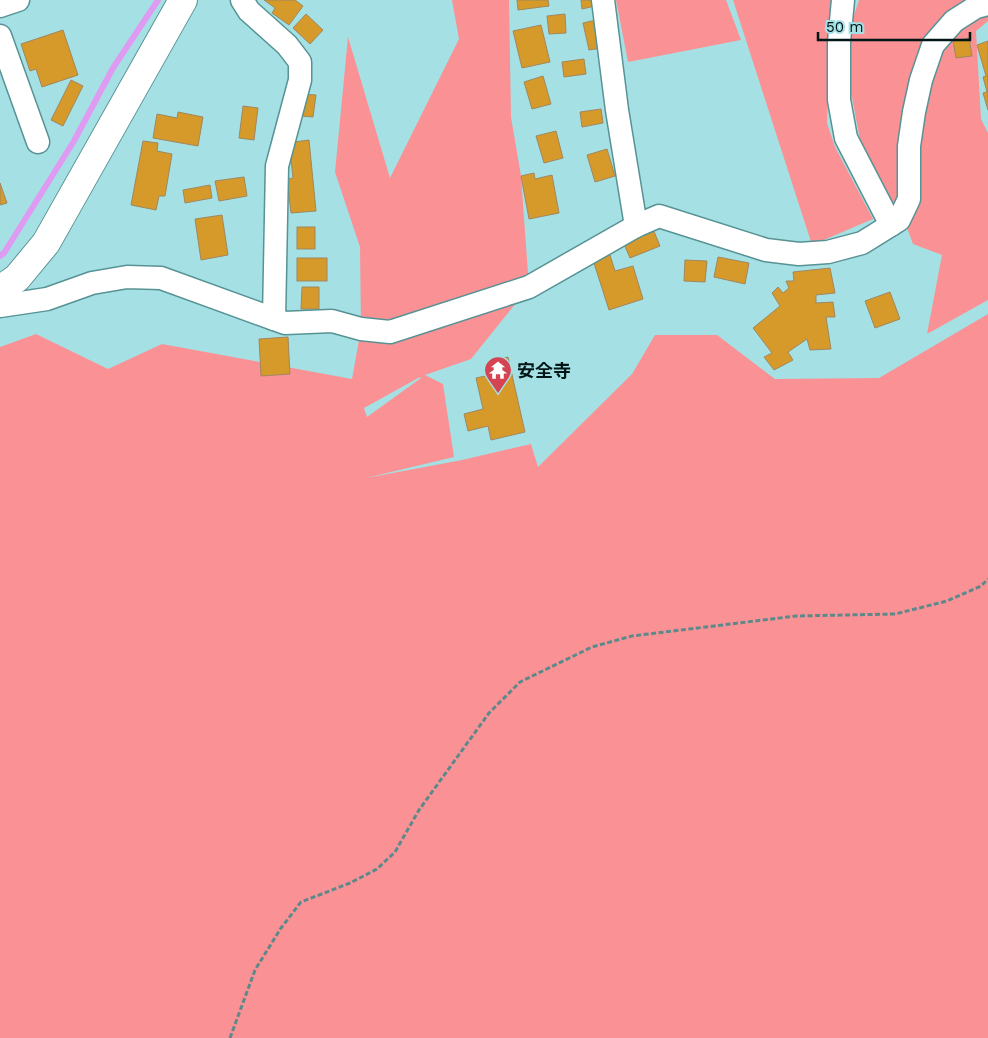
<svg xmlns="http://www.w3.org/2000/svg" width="988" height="1038" viewBox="0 0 988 1038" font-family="'Work Sans','Noto Sans JP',sans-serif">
<rect width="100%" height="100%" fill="#a5e1e4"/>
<!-- green -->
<g fill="#fa9295" fill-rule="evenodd">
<path d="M452,0H509L511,117L521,176L529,287L471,359L425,375L443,384L454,457L366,478L462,460L531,444L538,467L632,374L655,335H717L775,379L879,378L988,314V1038H0V347L36,334L108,369L162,344L352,379L361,329L360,247L335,172L348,37L390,178L459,39ZM420,377L421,378L367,417L364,408Z"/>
<polygon points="616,0 726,0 741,40 628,62"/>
<polygon points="733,0 835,0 828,85 827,123 835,147 873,219 812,245"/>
<polygon points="859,0 988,0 988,21 976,31 981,119 988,133 988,300 927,334 942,255 913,244 907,228 893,207 862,150 850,87 848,33"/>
</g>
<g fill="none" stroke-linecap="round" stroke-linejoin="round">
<!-- stream -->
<polyline stroke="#de9bf1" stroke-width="6" points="0,256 4,253 74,141 113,68 158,0"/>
</g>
<!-- building -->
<g fill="#d59a29" stroke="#a08761">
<polygon points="264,0 295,0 303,6 289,25 272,13 275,8"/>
<polygon points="517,0 548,0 549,6 518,10"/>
<polygon points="581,0 594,0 595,6 582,9"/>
<polygon points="306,14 323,30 310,44 293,28"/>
<polygon points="565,14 566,33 549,34 547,16"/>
<polygon points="596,20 602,48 589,50 583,23"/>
<polygon points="541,25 550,62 522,68 513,31"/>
<polygon points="63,30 78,75 42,87 36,69 30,71 21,44"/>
<polygon points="969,38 972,56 956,58 953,41"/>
<polygon points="988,41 988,110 983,93 987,92 983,77 986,76 977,45"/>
<polygon points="584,59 586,74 564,77 562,62"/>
<polygon points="543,76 551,104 532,109 524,82"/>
<polygon points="71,80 83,86 63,126 51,120"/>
<polygon points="303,94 316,95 313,117 300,116"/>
<polygon points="243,106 258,108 254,140 239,138"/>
<polygon points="601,109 603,123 582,127 580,112"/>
<polygon points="178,112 203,117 198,146 153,138 157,114 177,118"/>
<polygon points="556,131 563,158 544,163 536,136"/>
<polygon points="309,140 316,211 291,213 287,179 293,178 290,150 295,147 294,142"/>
<polygon points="143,141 158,143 157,151 172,154 165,196 159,196 156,210 131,205"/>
<polygon points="607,149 615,176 595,182 587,155"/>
<polygon points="534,173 535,179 552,175 559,213 529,219 521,176"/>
<polygon points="244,177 247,196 219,201 215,181"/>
<polygon points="0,183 7,203 0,205"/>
<polygon points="210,185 212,198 185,203 183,190"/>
<polygon points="222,215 228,255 201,260 195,219"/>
<rect x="297" y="227" width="18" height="22"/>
<polygon points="653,229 660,246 630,258 623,242"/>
<polygon points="610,255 615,271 633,266 643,299 609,310 593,260"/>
<polygon points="718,257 749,263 745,284 714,277"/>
<rect x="297" y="258" width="30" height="23"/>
<polygon points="685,260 707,261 705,282 684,281"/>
<polygon points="830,268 835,293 816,295 816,303 833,302 835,317 826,317 831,349 810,350 807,339 788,352 793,360 774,370 764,357 772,353 753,328 780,306 772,293 778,287 783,293 789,288 786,281 794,281 793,272"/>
<polygon points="302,287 319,287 319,309 301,309"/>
<polygon points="890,292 900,319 875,328 865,301"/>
<polygon points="288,337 290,374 261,376 259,339"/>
<polygon points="508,357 525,432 491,440 488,426 468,431 464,414 483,409 476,378 490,375 487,362"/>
</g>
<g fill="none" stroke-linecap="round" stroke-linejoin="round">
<!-- minor casing -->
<g stroke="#579294" stroke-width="25">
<g id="minor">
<polyline points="242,0 249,11 287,45 300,62 300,80 277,166 274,319"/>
<polyline points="603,0 617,110 636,226"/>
<polyline points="843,0 839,42 839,100 846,138 891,225"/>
<polyline points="0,6 18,0"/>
<polyline points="0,36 38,142"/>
<polyline points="0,306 47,299 92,283 127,277 161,278 285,323 332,321 361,329 390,332 529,287 636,226 659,216 766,250 799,254 828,252 862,243 899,220 909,199 909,146 914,112 921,80 933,45 954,21 976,7 988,4"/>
</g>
</g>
<!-- tertiary casing -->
<g stroke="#579294" stroke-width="30">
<polyline id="tertiary" points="0,290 17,278 46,243 183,0"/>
</g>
<!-- path -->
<polyline stroke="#5e898b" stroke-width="3" stroke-dasharray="5 2.5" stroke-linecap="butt" points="230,1038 255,970 281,928 301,902 350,883 377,869 395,852 419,810 489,713 520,682 592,647 632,636 796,616 895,614 947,601 981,586 988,579"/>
<!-- minor -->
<use href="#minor" stroke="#fff" stroke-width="22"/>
<!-- tertiary -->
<use href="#tertiary" stroke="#fff" stroke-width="28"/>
</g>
<!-- icons -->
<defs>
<g id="temple-pin" transform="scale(1.4375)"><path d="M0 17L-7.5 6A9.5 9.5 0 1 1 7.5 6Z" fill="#d44452" stroke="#a5e1e4"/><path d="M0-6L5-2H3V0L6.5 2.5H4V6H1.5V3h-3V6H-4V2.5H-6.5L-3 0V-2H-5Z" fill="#fff"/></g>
</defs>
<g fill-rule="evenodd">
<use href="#temple-pin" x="498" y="370"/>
</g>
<g text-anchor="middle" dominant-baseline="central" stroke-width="4.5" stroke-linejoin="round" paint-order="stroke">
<!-- poi labels -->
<g font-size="18" font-weight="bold" fill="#001516" stroke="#a5e1e4" text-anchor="start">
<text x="517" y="370">安全寺</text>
</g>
</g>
<!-- scale -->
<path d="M818 32v8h152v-8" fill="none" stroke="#001516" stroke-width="2.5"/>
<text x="826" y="32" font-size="15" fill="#001516" stroke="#a5e1e4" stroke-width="4" paint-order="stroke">50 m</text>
</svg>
